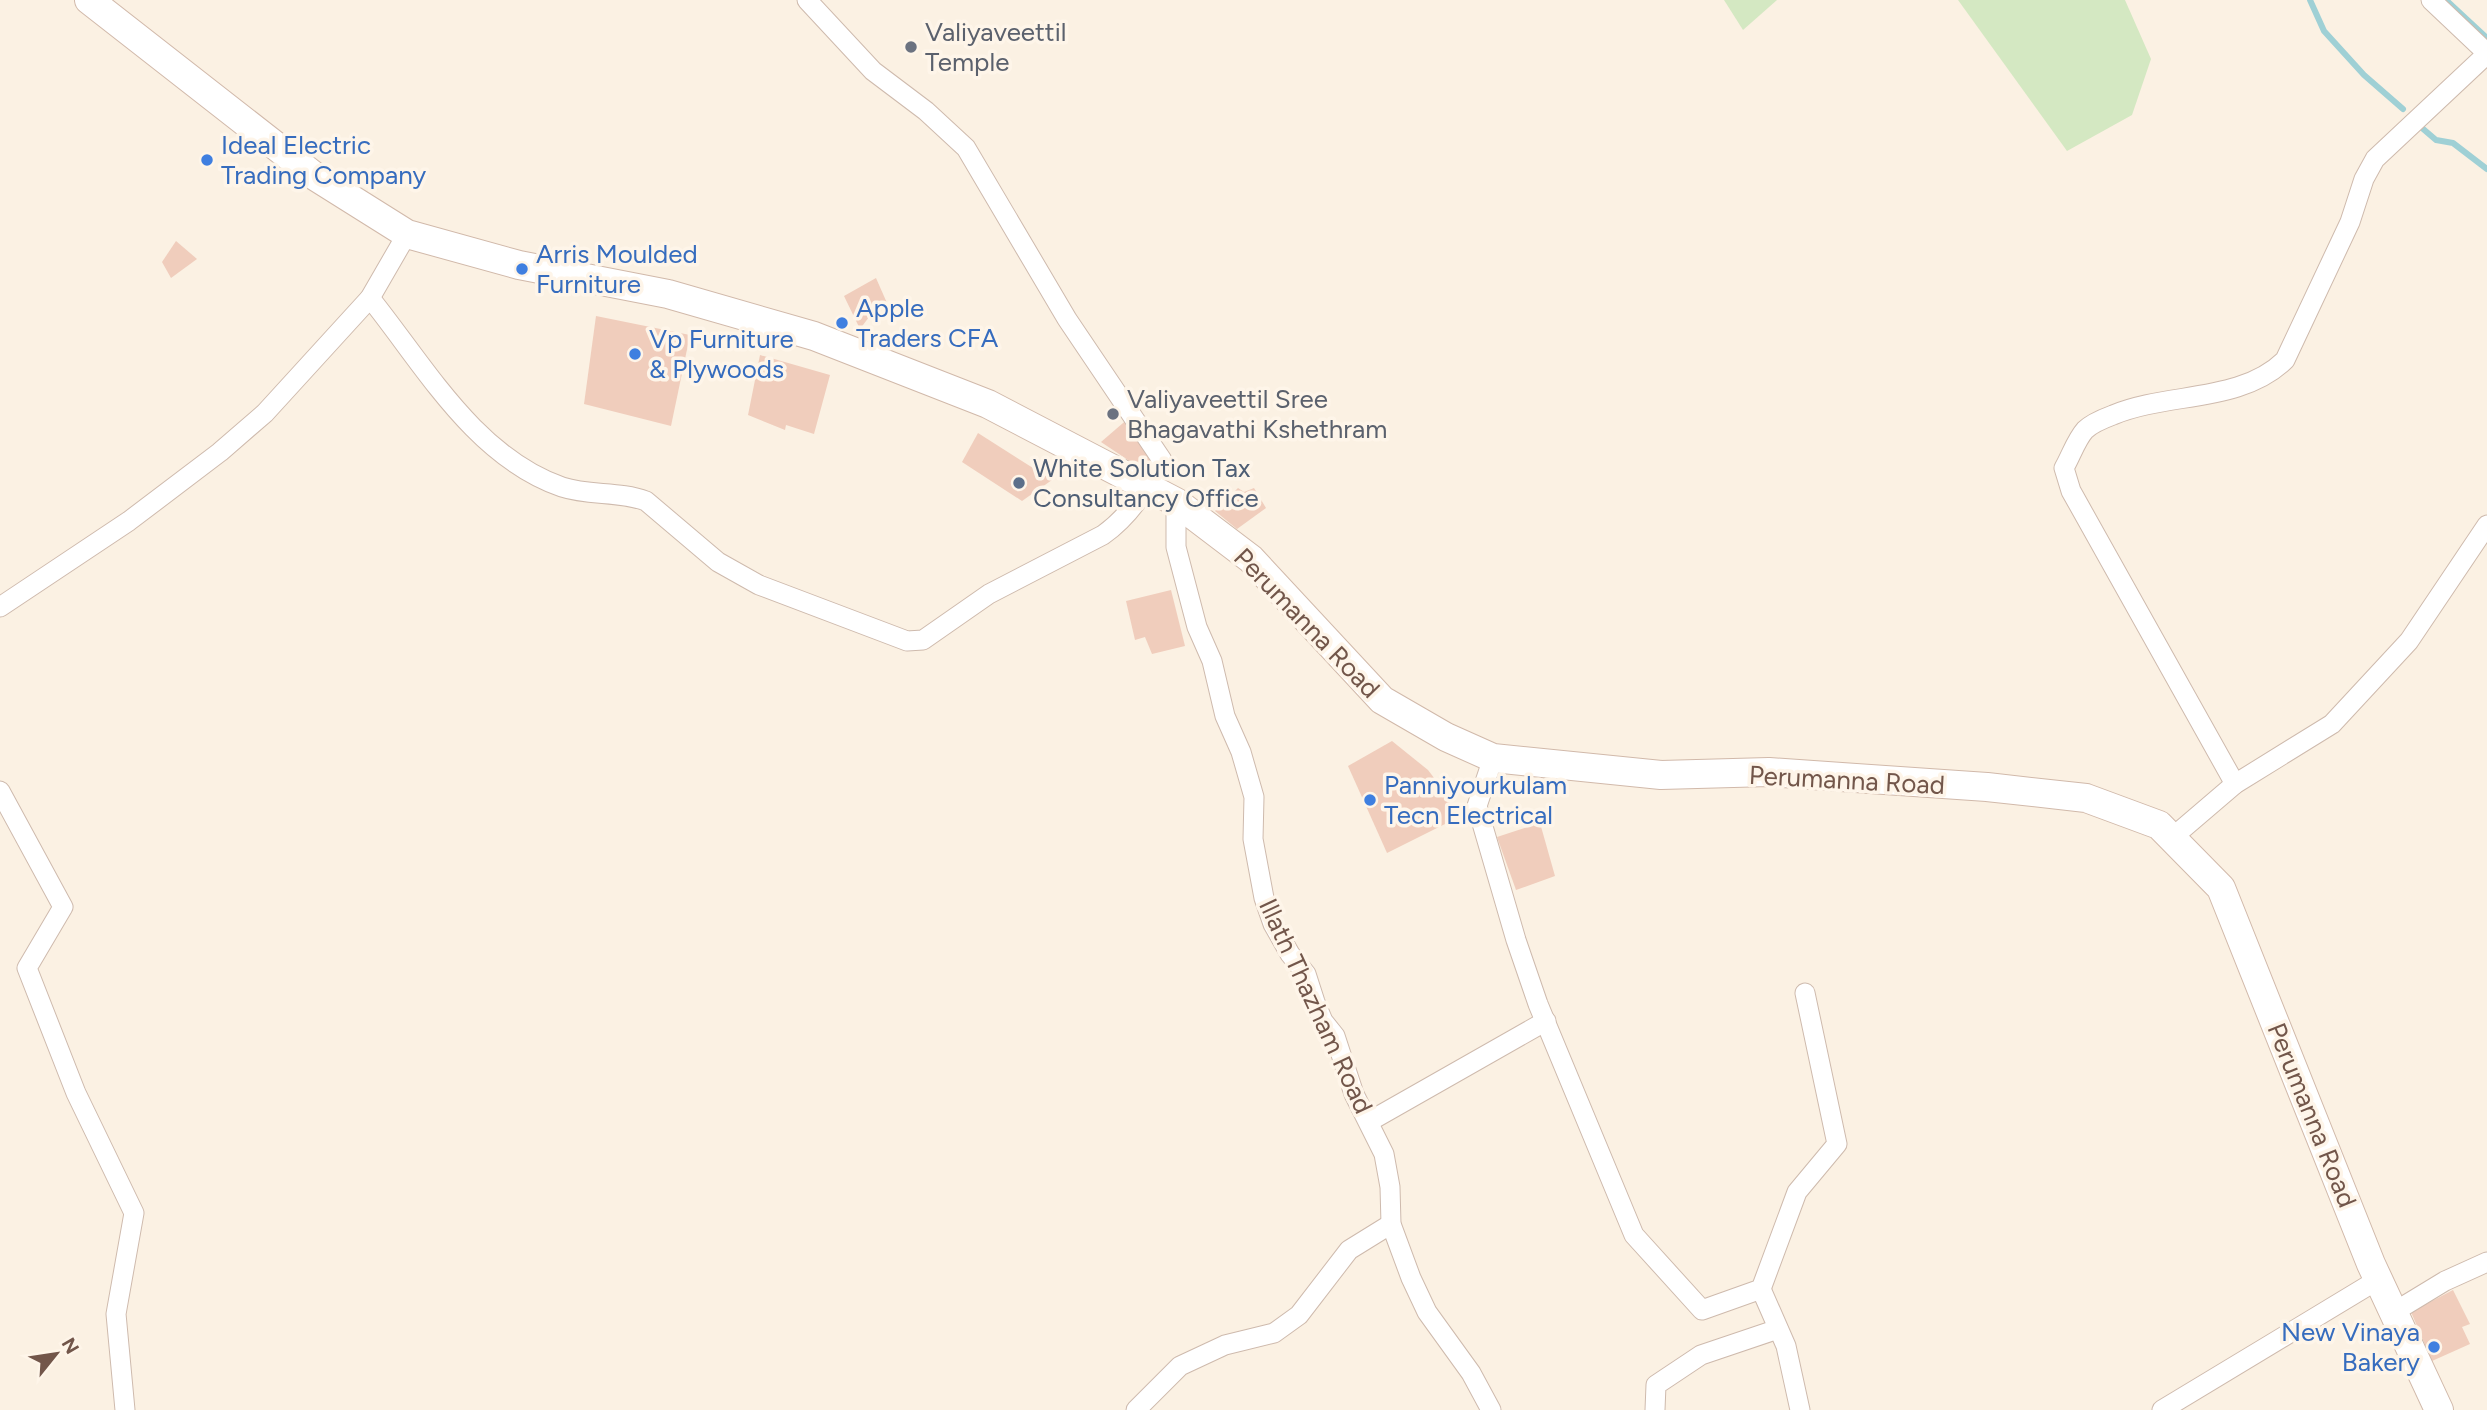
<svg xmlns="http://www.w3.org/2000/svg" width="2487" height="1410" viewBox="0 0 2487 1410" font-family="Figtree,sans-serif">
<rect width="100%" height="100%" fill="#fbf1e3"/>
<!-- green -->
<g fill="#d4e8c2">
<polygon points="1724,0 1777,0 1743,30"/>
<polygon points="1958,0 2125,0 2151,59 2132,115 2067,151"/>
</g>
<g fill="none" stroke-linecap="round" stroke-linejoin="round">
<!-- stream -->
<g stroke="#9fd0d5" stroke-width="6">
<polyline points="2310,0 2324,31 2364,75 2403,109"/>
<polyline points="2446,0 2487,38"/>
<polyline points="2422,128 2436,140 2453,143 2487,169"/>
</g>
</g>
<!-- building -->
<g fill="#f0cdbc">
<polygon points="176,241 197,259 171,278 162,262"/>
<polygon points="876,278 887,303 869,317 860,329 844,296"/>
<polygon points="596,316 690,335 671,426 584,404"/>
<polygon points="760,355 830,375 814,434 786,425 785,430 748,415"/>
<polygon points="1130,417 1156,463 1140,468 1101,442"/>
<polygon points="978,433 1052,480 1022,501 962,462"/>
<polygon points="1238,488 1244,492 1254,488 1266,508 1237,529 1215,511"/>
<polygon points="1171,590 1185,646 1152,654 1145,637 1135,640 1126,601"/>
<polygon points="1392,741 1428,770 1444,791 1457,818 1387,853 1348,766"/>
<polygon points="1540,823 1555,876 1516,890 1497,837"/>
<polygon points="2453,1290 2470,1324 2462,1327 2470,1344 2432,1361 2411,1312"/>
</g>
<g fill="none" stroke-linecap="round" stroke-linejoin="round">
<!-- minor casing -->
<g stroke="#cebaad" stroke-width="21">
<g id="minor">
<polyline points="2431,0 2487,53"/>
<path d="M370,298C424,365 475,457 562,487C589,496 619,491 646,501L718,562L759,585L907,641L923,640L989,594L1103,535C1130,516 1148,488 1162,460L1067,319L966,148L926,111L873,71L807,0"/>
<polyline points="1176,502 1176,547 1197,627 1212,661 1225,716 1241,752 1254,797 1253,839 1264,898 1273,924 1290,954 1306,974 1315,1002 1323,1021 1335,1036 1354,1094 1384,1154 1390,1187 1391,1224 1411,1278 1427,1312 1471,1373 1491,1410"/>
<polyline points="0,607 129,521 220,452 265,413 370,298 407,234"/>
<polyline points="1493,758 1477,806 1516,940 1538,1004 1634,1235 1702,1310 1761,1289 1797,1192 1837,1144 1805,993"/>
<path d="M2235,784L2071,491L2064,468C2071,456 2076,440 2085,430C2092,423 2105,418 2113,415C2168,392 2241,403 2285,360L2350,222L2364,179L2375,159L2487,54"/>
<polyline points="0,791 63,907 27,968 76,1093 134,1213 116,1314 125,1410"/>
<polyline points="2173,837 2235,784 2332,724 2409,641 2487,525"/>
<polyline points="1370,1121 1546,1021"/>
<polyline points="1761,1289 1786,1346 1800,1410"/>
<polyline points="2394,1312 2445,1281 2487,1262"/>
<polyline points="1136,1410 1180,1366 1225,1345 1274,1333 1299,1315 1349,1250 1391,1224"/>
<polyline points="1655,1410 1656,1385 1701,1355 1778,1329"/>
<polyline points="2162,1410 2379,1279"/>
</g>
</g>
<!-- secondary casing -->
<g stroke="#d1b9aa" stroke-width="30">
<polyline id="secondary" points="89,0 313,175 407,234 519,265 668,294 814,336 988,404 1176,502 1251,559 1382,700 1446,737 1493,758 1661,775 1769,772 1987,787 2086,798 2159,825 2221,888 2371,1264 2439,1410"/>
</g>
<!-- minor -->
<use href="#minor" stroke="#fff" stroke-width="19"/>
<!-- secondary -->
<use href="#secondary" stroke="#fff" stroke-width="28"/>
</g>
<!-- markers -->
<g fill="#6b7280" stroke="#fef5e9" stroke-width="2.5">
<circle cx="911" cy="47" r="7"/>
<circle cx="1113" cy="414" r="7"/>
</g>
<g fill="#3f7fe0" stroke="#fef5e9" stroke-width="2.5">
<circle cx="207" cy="160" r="7"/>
<circle cx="522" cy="269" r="7"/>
<circle cx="842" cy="323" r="7"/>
<circle cx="635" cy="354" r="7"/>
<circle cx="1370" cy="800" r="7"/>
<circle cx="2434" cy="1347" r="7"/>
</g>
<circle fill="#5c6f8a" stroke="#fef5e9" stroke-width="2.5" cx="1019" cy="483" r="7"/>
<g text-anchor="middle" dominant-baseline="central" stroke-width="7" stroke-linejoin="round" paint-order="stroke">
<!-- worship labels -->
<g font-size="26" fill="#5b616d" stroke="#fef5e9" text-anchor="start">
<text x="925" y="32">Valiyaveettil<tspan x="925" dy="30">Temple</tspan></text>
<text x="1127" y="399">Valiyaveettil Sree<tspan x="1127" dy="30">Bhagavathi Kshethram</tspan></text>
</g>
<!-- shop labels -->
<g font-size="26" fill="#366cbe" stroke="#fef5e9" text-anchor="start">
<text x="221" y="145">Ideal Electric<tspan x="221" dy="30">Trading Company</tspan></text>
<text x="536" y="254">Arris Moulded<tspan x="536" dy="30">Furniture</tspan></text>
<text x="856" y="308">Apple<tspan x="856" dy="30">Traders CFA</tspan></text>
<text x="649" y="339">Vp Furniture<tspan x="649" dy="30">&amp; Plywoods</tspan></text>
<text x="1384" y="785">Panniyourkulam<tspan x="1384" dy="30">Tecn Electrical</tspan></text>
<text x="2420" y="1332" text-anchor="end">New Vinaya<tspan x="2420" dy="30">Bakery</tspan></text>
</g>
<!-- service labels -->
<g font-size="26" fill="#4e5e75" stroke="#fef5e9" text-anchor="start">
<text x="1033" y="468">White Solution Tax<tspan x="1033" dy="30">Consultancy Office</tspan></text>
</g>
<!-- street labels -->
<g font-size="26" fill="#72564a" stroke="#fef5e9">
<text transform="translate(1307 623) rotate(46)">Perumanna Road</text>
<text transform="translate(1847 780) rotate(3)">Perumanna Road</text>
<text transform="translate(1316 1006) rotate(65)">Illath Thazham Road</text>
<text transform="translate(2312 1115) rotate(68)">Perumanna Road</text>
</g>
</g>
<!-- north arrow -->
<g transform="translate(56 1354) rotate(60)" stroke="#fef5e9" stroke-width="5" paint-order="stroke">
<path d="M0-5L12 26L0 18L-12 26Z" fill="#72564a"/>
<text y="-10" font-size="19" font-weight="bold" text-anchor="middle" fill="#72564a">N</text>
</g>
</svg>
